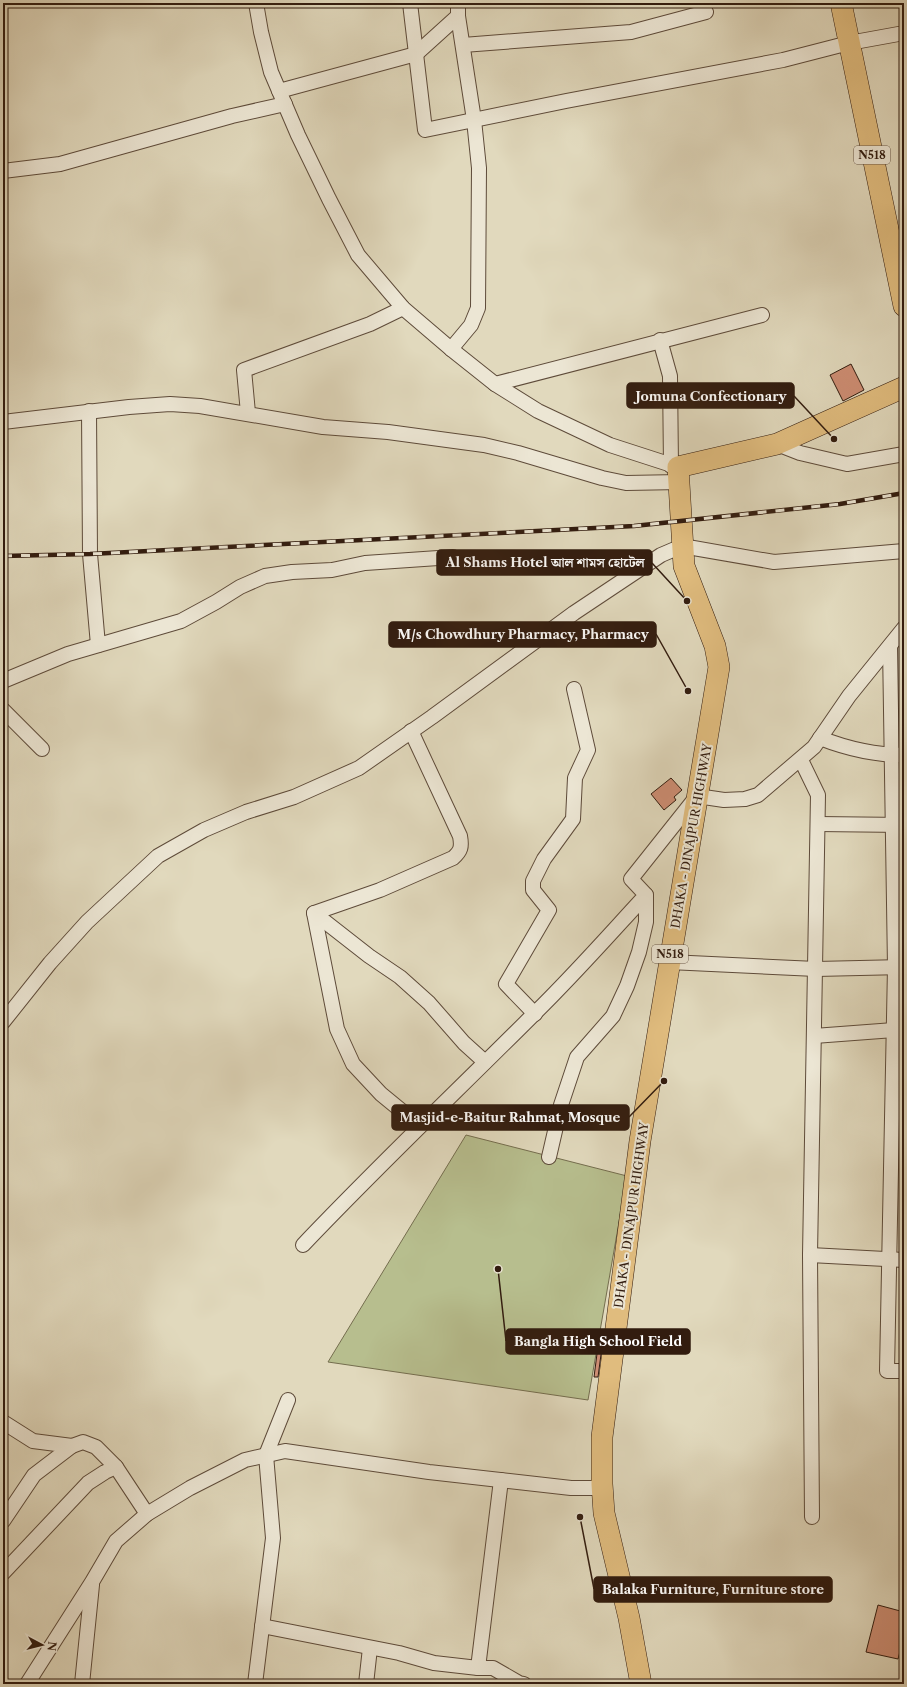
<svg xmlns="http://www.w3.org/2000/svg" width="907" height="1687" viewBox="0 0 907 1687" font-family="'Libre Caslon Text','Noto Serif Bengali',serif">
<rect width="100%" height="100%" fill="#e1d9bd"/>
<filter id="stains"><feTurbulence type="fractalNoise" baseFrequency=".005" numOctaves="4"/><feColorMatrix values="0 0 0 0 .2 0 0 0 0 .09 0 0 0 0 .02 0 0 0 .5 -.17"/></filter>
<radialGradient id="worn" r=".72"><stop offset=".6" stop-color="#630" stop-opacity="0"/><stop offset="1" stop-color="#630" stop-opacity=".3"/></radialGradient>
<!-- green -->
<polygon fill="#b7be8e" stroke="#746d4e" points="466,1135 627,1176 588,1400 328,1362"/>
<!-- building -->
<g fill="#ce8e74" stroke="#321c0f">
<polygon points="851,364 864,390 843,401 830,375"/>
<polygon points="671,778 682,790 674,797 676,800 664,810 651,794"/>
<polygon points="598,1346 602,1347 598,1377 594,1377"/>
<polygon points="878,1605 904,1612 904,1636 898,1659 866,1652"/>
</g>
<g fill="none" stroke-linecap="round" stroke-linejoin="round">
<!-- minor casing -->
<g stroke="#5e4b3a" stroke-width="16">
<g id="minor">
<polyline points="256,3 261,32 271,72 298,135 329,199 358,255 403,308 451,349 495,384 538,411 610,445 678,467"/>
<polyline points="410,3 425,130 566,101 783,60 849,43 904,33"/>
<polyline points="463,45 631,32 706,12"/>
<polyline points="279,91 416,54 458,16"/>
<polyline points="3,171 60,164 232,116 285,104"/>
<polyline points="660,340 670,376 671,466"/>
<polyline points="451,349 471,325 478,308 479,168 474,120 458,16 458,3"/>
<polyline points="495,384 762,315"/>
<polyline points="89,411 90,554 98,645"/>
<polyline points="248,413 244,370 370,324 403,308"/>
<polyline points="3,422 129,407 170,404 200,406 323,427 388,432 484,445 518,453 602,478 626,483 680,482"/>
<polyline points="777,444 800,453 847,464 904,454"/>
<polyline points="890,646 895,967 887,1371 904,1371"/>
<polyline points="3,681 68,654 181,621 216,602 240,587 265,576 292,572 332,570 365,563 453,557"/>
<polyline points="3,710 42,749"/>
<path d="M411,731L460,836C462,847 461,851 453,858L380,890L314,913L337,1029L353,1064L381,1094L420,1126"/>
<path d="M820,738C848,749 874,755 904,755"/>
<polyline points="801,760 818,795 810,1255 812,1517"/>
<polyline points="818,824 904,825"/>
<polyline points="314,913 369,956 400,977 429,1003 464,1043 485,1062"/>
<polyline points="669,962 816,969 904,967"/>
<polyline points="535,1014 506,984 549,910 533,890 533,881 544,859 573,819 575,778 588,750 574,689"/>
<polyline points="3,1022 50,963 87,922 158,856 204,830 246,812 294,797 359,768 432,717 574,613 661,555 682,546 774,562 904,551"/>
<polyline points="814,1036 894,1030"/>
<polyline points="549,1157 561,1105 577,1057 613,1016 627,986 639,952 646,922 646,895"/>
<path d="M303,1245C378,1166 457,1091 534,1014C573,976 609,935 646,895L631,879L697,796L724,800L745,799L758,795L814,747L849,696L904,628"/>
<polyline points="810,1255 904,1260"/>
<polyline points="3,1422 33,1441 72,1446 34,1475 3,1521"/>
<polyline points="72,1446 83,1442 96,1447 116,1467"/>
<polyline points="3,1573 88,1483 105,1472 116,1467 147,1514"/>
<polyline points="262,1626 399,1653 434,1663 478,1668 493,1668 519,1683 524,1684"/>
<polyline points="478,1668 501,1480"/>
<polyline points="27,1684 92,1582 116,1541 147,1514 190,1488 245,1460 285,1451 429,1472 571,1488 601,1488 602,1484"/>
<polyline points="82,1684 92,1585"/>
<polyline points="255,1684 273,1538 266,1455 288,1400"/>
<polyline points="366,1684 370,1648"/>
</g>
</g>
<!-- highway casing -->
<g stroke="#321c0f" stroke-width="22">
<g id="highway">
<polyline points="841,3 904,306"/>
<polyline points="641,1684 629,1618 604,1513 602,1484 602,1437 640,1141 719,667 715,646 684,566 678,467 777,444 904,387"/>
</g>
</g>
<!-- minor -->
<use href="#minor" stroke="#ece6d4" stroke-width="14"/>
<!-- highway -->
<use href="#highway" stroke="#e0bc7e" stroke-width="21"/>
<!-- rail casing -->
<g stroke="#321c0f" stroke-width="4.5">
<polyline id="rail" points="3,556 90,554 634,526 840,504 904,493"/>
</g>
<!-- rail -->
<use href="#rail" stroke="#ece6d4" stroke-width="3" stroke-dasharray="9" stroke-linecap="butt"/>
</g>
<g text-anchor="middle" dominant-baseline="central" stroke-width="4" stroke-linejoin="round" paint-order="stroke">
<!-- shield labels -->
<g fill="#ece6d4" stroke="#6a594a" stroke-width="1">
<rect x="854" y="146" width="36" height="18" rx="3"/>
<rect x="652" y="945" width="36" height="18" rx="3"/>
</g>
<g font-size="11" font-weight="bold" fill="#321c0f">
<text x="872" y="155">N518</text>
<text x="670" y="954">N518</text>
</g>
<!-- street labels -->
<g font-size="12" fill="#321c0f" stroke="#ece6d4">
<text transform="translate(691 836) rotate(-80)">DHAKA - DINAJPUR HIGHWAY</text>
<text transform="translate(631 1215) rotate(-82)">DHAKA - DINAJPUR HIGHWAY</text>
</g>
</g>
<!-- callouts -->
<path fill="none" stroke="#321c0f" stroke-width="1.5" d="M834 439L794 396M687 601L652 563M688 691L656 634M664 1081L629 1117M498 1269L506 1341M580 1517L594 1589"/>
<g fill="#321c0f" stroke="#ece6d4" stroke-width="1.5">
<circle cx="834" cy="439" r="4"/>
<circle cx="687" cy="601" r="4"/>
<circle cx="688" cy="691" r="4"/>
<circle cx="664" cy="1081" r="4"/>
<circle cx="498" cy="1269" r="4"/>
<circle cx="580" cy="1517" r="4"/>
</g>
<g fill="#321c0f" stroke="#321c0f" stroke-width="1.5">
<rect x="627" y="383" width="167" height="25" rx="4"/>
<rect x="437" y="550" width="215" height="25" rx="4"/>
<rect x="389" y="622" width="267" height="25" rx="4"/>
<rect x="392" y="1105" width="237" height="25" rx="4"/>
<rect x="506" y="1329" width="184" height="25" rx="4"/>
<rect x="594" y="1577" width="238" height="25" rx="4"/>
</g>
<g font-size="13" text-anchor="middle" font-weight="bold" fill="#fff">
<text x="711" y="401">Jomuna Confectionary</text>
<text x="545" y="567">Al Shams Hotel আল শামস হোটেল</text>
<text x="523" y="639">M/s Chowdhury Pharmacy, Pharmacy</text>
<text x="510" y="1122">Masjid-e-Baitur Rahmat, Mosque</text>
<text x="598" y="1346">Bangla High School Field</text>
<text x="713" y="1594">Balaka Furniture, Furniture store</text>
</g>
<!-- margin -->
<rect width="907" height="1687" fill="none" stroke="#e1d9bd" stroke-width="16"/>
<rect x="4" y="4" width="899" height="1679" fill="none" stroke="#321c0f" stroke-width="2"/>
<rect x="8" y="8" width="891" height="1671" fill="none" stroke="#321c0f"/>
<!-- north arrow -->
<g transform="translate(42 1645) rotate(97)" stroke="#ece6d4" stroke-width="3" paint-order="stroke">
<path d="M0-3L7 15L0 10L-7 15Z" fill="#321c0f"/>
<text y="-6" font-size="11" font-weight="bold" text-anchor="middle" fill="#321c0f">N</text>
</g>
<rect width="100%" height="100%" filter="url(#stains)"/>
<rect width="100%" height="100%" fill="url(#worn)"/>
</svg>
